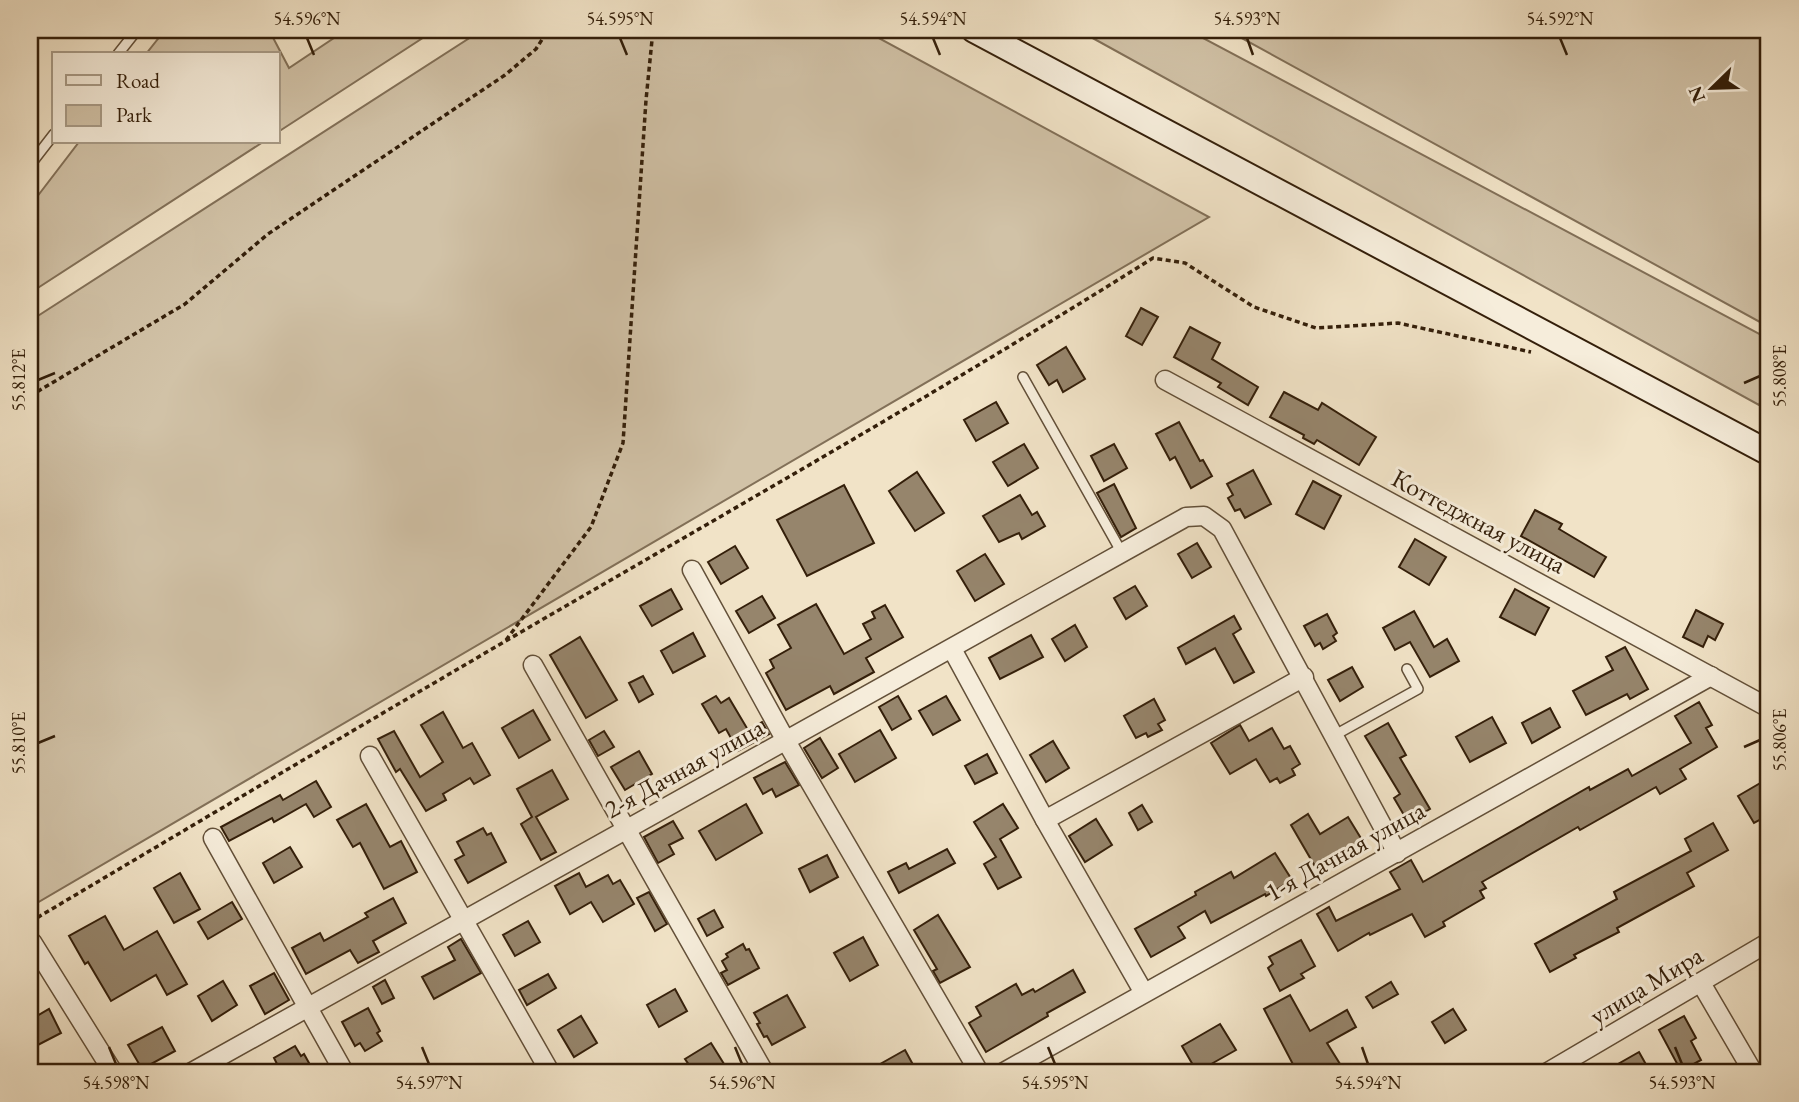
<svg xmlns="http://www.w3.org/2000/svg" width="1799" height="1102" viewBox="0 0 1799 1102" font-family="'EB Garamond',serif">
<rect width="100%" height="100%" fill="#f1e3c7"/>
<filter id="stains"><feTurbulence type="fractalNoise" baseFrequency=".00286" numOctaves="4"/><feColorMatrix values="0 0 0 0 .2 0 0 0 0 .09 0 0 0 0 .02 0 0 0 .5 -.17"/></filter>
<radialGradient id="worn" r=".72"><stop offset=".6" stop-color="#630" stop-opacity="0"/><stop offset="1" stop-color="#630" stop-opacity=".3"/></radialGradient>
<!-- green -->
<g fill="#d1c2a7" stroke="#827058" stroke-width="2">
<polygon points="165,30 269,30 289,68 346,30 435,30 278,132 278,54 146,54"/>
<polygon points="482,30 864,30 1209,217 30,907 30,321"/>
<polygon points="1078,30 1188,30 1769,339 1769,378 1759,405"/>
<polygon points="1227,30 1769,30 1769,327"/>
<polygon points="79,142 263,142 30,293 30,206"/>
</g>
<!-- building -->
<g fill="#96856c" stroke="#341f0a" stroke-width="2">
<polygon points="1141,308 1158,317 1142,345 1126,336"/>
<polygon points="1190,327 1220,343 1212,359 1258,387 1248,405 1218,387 1221,383 1174,357"/>
<polygon points="1066,347 1085,379 1063,392 1057,380 1049,385 1037,365"/>
<polygon points="1284,392 1318,410 1322,403 1376,437 1359,465 1317,440 1314,444 1303,438 1304,435 1270,417"/>
<polygon points="996,402 1008,423 976,441 964,420"/>
<polygon points="1179,422 1200,461 1203,460 1212,476 1191,488 1175,457 1170,460 1156,434"/>
<polygon points="1024,444 1038,468 1008,486 993,462"/>
<polygon points="1114,444 1127,468 1104,481 1091,456"/>
<polygon points="1253,470 1271,504 1245,518 1240,509 1235,511 1228,498 1233,495 1227,484"/>
<polygon points="917,472 944,513 915,531 889,491"/>
<polygon points="1313,481 1341,496 1324,529 1296,514"/>
<polygon points="1114,484 1136,528 1121,537 1097,493"/>
<polygon points="844,485 874,543 807,576 777,520"/>
<polygon points="1020,495 1032,515 1037,512 1045,526 1022,539 1019,533 999,542 983,516"/>
<polygon points="1535,510 1562,524 1559,529 1606,557 1594,577 1521,536"/>
<polygon points="1415,539 1446,557 1429,585 1399,567"/>
<polygon points="1197,543 1211,567 1192,578 1178,554"/>
<polygon points="735,546 748,568 721,584 708,562"/>
<polygon points="985,554 1004,584 975,601 957,571"/>
<polygon points="1135,586 1147,606 1126,619 1114,598"/>
<polygon points="671,589 682,609 652,626 640,606"/>
<polygon points="1515,589 1549,608 1535,635 1500,617"/>
<polygon points="762,596 775,618 749,633 736,611"/>
<polygon points="816,604 844,654 871,639 863,624 875,618 872,612 885,605 903,637 866,658 874,672 834,694 830,686 786,710 766,673 774,668 770,660 791,648 778,625"/>
<polygon points="1696,610 1723,624 1715,640 1708,636 1703,647 1683,637"/>
<polygon points="1414,611 1434,647 1447,639 1459,661 1430,677 1410,642 1395,650 1383,628"/>
<polygon points="1327,614 1337,633 1333,636 1336,641 1323,649 1320,643 1315,646 1304,626"/>
<polygon points="1234,616 1241,629 1233,634 1254,672 1234,683 1215,648 1186,664 1178,648"/>
<polygon points="1075,625 1087,647 1065,661 1052,639"/>
<polygon points="693,633 705,656 673,673 661,651"/>
<polygon points="1031,635 1043,657 1000,679 989,658"/>
<polygon points="580,637 617,700 586,718 550,655"/>
<polygon points="1625,647 1648,689 1630,699 1627,694 1586,715 1573,691 1613,670 1606,657"/>
<polygon points="1352,667 1363,687 1340,701 1328,680"/>
<polygon points="643,676 653,694 639,702 629,683"/>
<polygon points="716,696 721,703 729,698 748,730 762,722 769,734 738,751 726,729 719,733 702,704"/>
<polygon points="898,696 911,719 892,730 879,707"/>
<polygon points="946,696 960,720 933,735 919,711"/>
<polygon points="1154,699 1165,720 1158,724 1162,730 1148,737 1146,733 1136,738 1124,716"/>
<polygon points="1699,702 1712,725 1706,728 1717,747 1680,769 1686,779 1660,794 1656,787 1580,830 1578,827 1482,882 1486,888 1480,891 1484,898 1443,922 1445,926 1425,937 1412,914 1370,935 1369,933 1338,951 1317,914 1329,907 1336,921 1400,889 1390,872 1411,860 1423,882 1589,787 1590,790 1628,769 1632,776 1691,743 1675,716"/>
<polygon points="1550,708 1560,727 1532,743 1522,723"/>
<polygon points="533,710 550,740 519,758 502,728"/>
<polygon points="443,712 463,748 472,743 490,775 474,784 470,778 443,794 446,800 426,811 400,769 396,772 378,739 394,731 420,777 443,762 421,725"/>
<polygon points="1492,717 1506,743 1470,762 1456,737"/>
<polygon points="1388,723 1406,755 1400,758 1430,809 1408,822 1394,798 1400,794 1365,736"/>
<polygon points="1240,725 1249,741 1272,728 1284,749 1290,746 1300,764 1292,769 1295,775 1280,783 1277,778 1270,782 1256,759 1230,774 1211,743"/>
<polygon points="880,730 896,758 855,782 839,754"/>
<polygon points="604,731 614,747 598,756 589,740"/>
<polygon points="820,738 838,768 822,778 804,748"/>
<polygon points="1053,741 1069,768 1046,782 1030,755"/>
<polygon points="639,751 652,774 625,790 611,767"/>
<polygon points="987,754 997,773 975,784 965,766"/>
<polygon points="785,762 799,785 776,797 772,789 763,794 754,778"/>
<polygon points="552,770 568,799 536,817 556,852 541,860 521,824 532,817 517,789"/>
<polygon points="1769,778 1769,815 1754,823 1738,796"/>
<polygon points="316,781 331,807 314,817 306,804 274,822 272,818 229,841 221,827 280,795 283,800"/>
<polygon points="366,804 390,847 401,841 417,872 384,889 360,843 353,847 337,820"/>
<polygon points="746,804 762,833 716,860 699,831"/>
<polygon points="1003,804 1018,828 1000,839 1021,877 998,889 984,864 996,857 974,822"/>
<polygon points="1142,805 1152,822 1138,830 1129,813"/>
<polygon points="1308,814 1320,834 1348,817 1362,840 1316,868 1291,825"/>
<polygon points="1096,819 1112,845 1085,862 1069,836"/>
<polygon points="673,821 683,838 669,845 674,854 658,863 644,837"/>
<polygon points="1713,823 1728,850 1687,873 1694,886 1617,928 1619,932 1574,955 1576,958 1550,972 1535,944 1617,899 1614,892 1691,851 1685,839"/>
<polygon points="483,828 487,835 491,833 506,862 468,883 455,860 464,855 457,842"/>
<polygon points="290,847 302,867 274,883 263,863"/>
<polygon points="947,849 955,863 899,893 888,872 906,863 909,869"/>
<polygon points="1275,853 1292,880 1266,896 1265,894 1211,923 1205,911 1178,927 1185,938 1151,957 1135,929 1196,895 1195,892 1231,872 1234,878"/>
<polygon points="827,855 838,877 810,892 799,869"/>
<polygon points="180,873 200,909 174,923 154,888"/>
<polygon points="579,873 586,887 608,875 613,884 620,880 634,904 603,922 591,902 570,914 555,886"/>
<polygon points="649,892 667,924 655,931 637,898"/>
<polygon points="393,898 406,923 373,941 379,952 358,963 350,950 306,974 292,948 320,933 324,941 368,917 365,913"/>
<polygon points="232,902 242,919 208,939 198,922"/>
<polygon points="714,910 723,927 707,936 698,919"/>
<polygon points="938,915 970,967 940,983 933,971 937,969 914,930"/>
<polygon points="105,916 124,950 157,931 187,984 167,995 156,975 111,1001 88,962 85,964 69,936"/>
<polygon points="528,921 540,942 515,956 503,935"/>
<polygon points="863,937 878,965 850,981 834,953"/>
<polygon points="461,939 481,973 434,999 422,977 455,960 448,947"/>
<polygon points="1301,940 1315,966 1301,974 1304,978 1280,991 1268,968 1273,964 1269,957"/>
<polygon points="743,944 746,950 749,949 759,968 728,985 721,973 727,970 722,961 728,957 726,954"/>
<polygon points="1073,970 1085,992 1047,1013 1048,1016 986,1052 969,1023 981,1016 976,1007 1016,984 1022,995 1033,989 1035,992"/>
<polygon points="274,973 289,1000 265,1014 250,986"/>
<polygon points="548,974 556,988 527,1005 519,990"/>
<polygon points="385,980 394,998 382,1004 373,987"/>
<polygon points="223,981 237,1005 212,1021 198,996"/>
<polygon points="1391,982 1398,994 1373,1008 1366,997"/>
<polygon points="675,989 687,1011 659,1027 647,1005"/>
<polygon points="787,995 805,1027 772,1045 767,1036 764,1037 757,1024 760,1023 754,1013"/>
<polygon points="1290,995 1310,1031 1347,1010 1356,1027 1327,1043 1345,1072 1297,1072 1264,1009"/>
<polygon points="368,1008 380,1031 377,1033 382,1041 365,1051 360,1043 355,1046 342,1022"/>
<polygon points="49,1009 61,1033 30,1049 30,1020"/>
<polygon points="1453,1009 1466,1030 1445,1043 1432,1022"/>
<polygon points="581,1016 597,1043 574,1057 558,1030"/>
<polygon points="1684,1016 1696,1038 1691,1041 1701,1060 1681,1071 1659,1030"/>
<polygon points="1220,1024 1236,1050 1197,1072 1182,1046"/>
<polygon points="162,1027 175,1051 142,1069 128,1045"/>
<polygon points="711,1043 729,1072 694,1072 685,1059"/>
<polygon points="295,1046 301,1056 304,1054 314,1072 281,1072 274,1058"/>
<polygon points="905,1050 917,1072 866,1072"/>
<polygon points="1639,1052 1648,1068 1640,1072 1604,1072"/>
</g>
<g fill="none" stroke-linecap="round" stroke-linejoin="round">
<!-- service casing -->
<g stroke="#635039" stroke-width="12">
<g id="service">
<polyline points="118,54 137,30"/>
<polyline points="30,165 54,134"/>
<polyline points="1023,377 1122,553"/>
<polyline points="1335,735 1418,689 1407,669"/>
</g>
</g>
<!-- minor casing -->
<g stroke="#635039" stroke-width="21">
<g id="minor">
<polyline points="1165,380 1769,708"/>
<polyline points="692,570 786,741 979,1072"/>
<polyline points="952,649 1045,820 1144,993"/>
<polyline points="533,665 764,1072"/>
<polyline points="370,756 550,1072"/>
<polyline points="1045,820 1304,677"/>
<polyline points="213,838 344,1072"/>
<polyline points="32,942 113,1072"/>
<polyline points="1701,983 1753,1072"/>
<polyline points="192,1072 1186,517 1204,516 1222,529 1397,853"/>
<polyline points="1004,1072 1711,676"/>
<polyline points="1548,1072 1769,942"/>
</g>
</g>
<!-- secondary casing -->
<g stroke="#341f0a" stroke-width="28">
<polyline id="secondary" points="974,30 1769,453"/>
</g>
<!-- path -->
<g stroke="#341f0a" stroke-width="3.5" stroke-dasharray="5 3.5" stroke-linecap="butt">
<polyline points="30,396 185,304 268,234 505,75 536,49 548,30"/>
<polyline points="506,640 591,527 623,443 646,100 653,30"/>
<path d="M30,922C193,825 357,728 521,632C733,509 946,388 1153,258L1185,263L1254,307L1316,328L1398,323L1531,352"/>
</g>
<!-- service -->
<use href="#service" stroke="#f6eddb" stroke-width="9"/>
<!-- minor -->
<use href="#minor" stroke="#f6eddb" stroke-width="18"/>
<!-- secondary -->
<use href="#secondary" stroke="#f6eddb" stroke-width="24"/>
</g>
<!-- ticks -->
<path fill="none" stroke="#341f0a" stroke-width="2.5" d="M307,38L314,55M620,38L627,55M933,38L940,55M1247,38L1253,55M1560,38L1567,55M38,380L55,373M1744,383L1760,376M38,743L55,736M1744,747L1760,740M109,1047L116,1064M422,1047L429,1064M735,1047L742,1064M1048,1047L1055,1064M1362,1047L1368,1064M1675,1047L1682,1064"/>
<g text-anchor="middle" dominant-baseline="central" stroke-width="6" stroke-linejoin="round" paint-order="stroke">
<!-- street labels -->
<g font-size="26" fill="#341f0a" stroke="#f6eddb">
<text transform="translate(1479 521) rotate(28)">Коттеджная улица</text>
<text transform="translate(684 768) rotate(-29)">2-я Дачная улица</text>
<text transform="translate(1345 851) rotate(-29)">1-я Дачная улица</text>
<text transform="translate(1646 985) rotate(-31)">улица Мира</text>
</g>
</g>
<!-- margin -->
<rect width="1799" height="1102" fill="none" stroke="#f1e3c7" stroke-width="77"/>
<!-- legend -->
<rect x="52" y="52" width="228" height="91" fill="#f6eddb" stroke="#a89b87" stroke-width="2"/>
<rect x="66" y="75" width="35" height="10" fill="#f6eddb" stroke="#a89b87" stroke-width="2"/>
<text x="116" y="88" font-size="21" fill="#341f0a">Road</text>
<rect x="66" y="105" width="35" height="21" fill="#d1c2a7" stroke="#a89b87" stroke-width="2"/>
<text x="116" y="122" font-size="21" fill="#341f0a">Park</text>
<!-- north arrow -->
<g transform="translate(1712 88) rotate(247)" stroke="#f6eddb" stroke-width="5" paint-order="stroke">
<path d="M0-5L12 26L0 18L-12 26Z" fill="#341f0a"/>
<text y="-10" font-size="19" font-weight="bold" text-anchor="middle" fill="#341f0a">N</text>
</g>
<rect x="38" y="38" width="1722" height="1026" fill="none" stroke="#341f0a" stroke-width="2.5"/>
<g font-size="18" text-anchor="middle" fill="#341f0a">
<text x="307" y="25">54.596°N</text>
<text x="620" y="25">54.595°N</text>
<text x="933" y="25">54.594°N</text>
<text x="1247" y="25">54.593°N</text>
<text x="1560" y="25">54.592°N</text>
<text transform="translate(1780 376) rotate(-90)" y="6">55.808°E</text>
<text transform="translate(19 380) rotate(-90)" y="6">55.812°E</text>
<text transform="translate(1780 740) rotate(-90)" y="6">55.806°E</text>
<text transform="translate(19 743) rotate(-90)" y="6">55.810°E</text>
<text x="116" y="1089">54.598°N</text>
<text x="429" y="1089">54.597°N</text>
<text x="742" y="1089">54.596°N</text>
<text x="1055" y="1089">54.595°N</text>
<text x="1368" y="1089">54.594°N</text>
<text x="1682" y="1089">54.593°N</text>
</g>
<rect width="100%" height="100%" filter="url(#stains)"/>
<rect width="100%" height="100%" fill="url(#worn)"/>
</svg>
